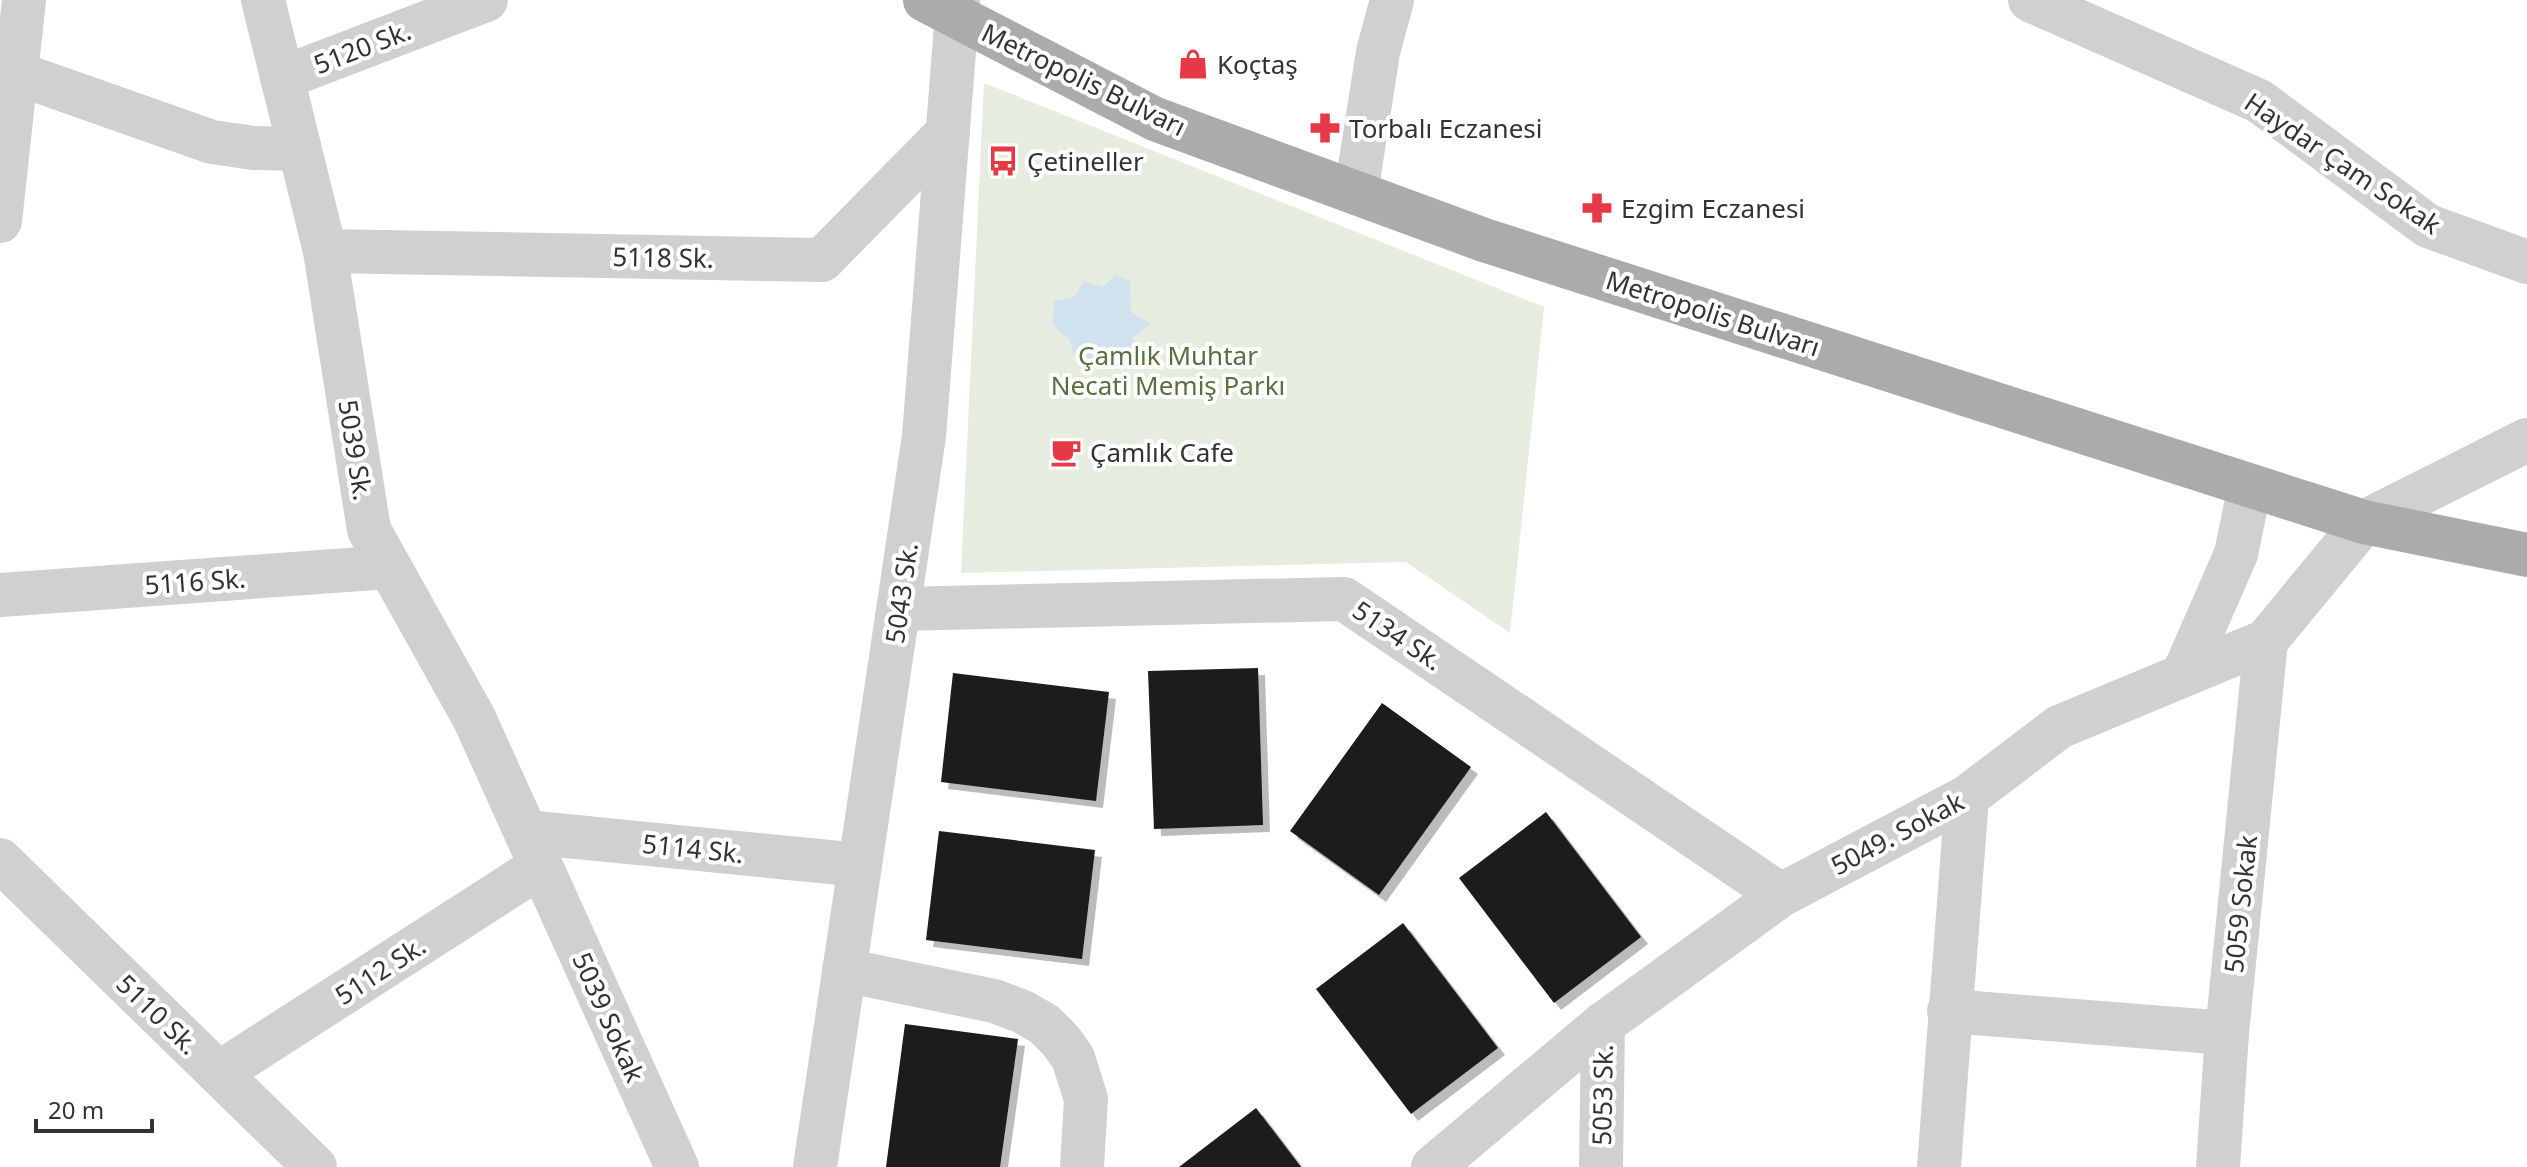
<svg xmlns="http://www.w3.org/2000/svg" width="2527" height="1167" viewBox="0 0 2527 1167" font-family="'Noto Sans',sans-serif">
<defs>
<filter id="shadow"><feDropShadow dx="7" dy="7" stdDeviation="0" flood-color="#0004"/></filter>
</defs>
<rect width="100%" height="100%" fill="#fff"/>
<!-- green -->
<polygon fill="#e6ecdf" points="984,83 1544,307 1510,633 1406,562 961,573"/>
<!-- water -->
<polygon fill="#cfe2ee" points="1116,275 1130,281 1131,312 1150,324 1133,337 1131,363 1090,365 1073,353 1070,340 1053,325 1054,301 1074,297 1084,281 1103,287"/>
<!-- building -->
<g fill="#1a1a1a" filter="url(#shadow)">
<polygon points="1258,668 1263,825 1154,829 1148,671"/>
<polygon points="953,673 1109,692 1096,801 941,782"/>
<polygon points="1382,703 1471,767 1379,895 1290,831"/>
<polygon points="1546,812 1641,937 1554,1003 1459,878"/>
<polygon points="939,831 1095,850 1082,959 926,940"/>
<polygon points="1403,923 1498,1048 1411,1114 1316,989"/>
<polygon points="905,1024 1018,1039 1000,1167 886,1167"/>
<polygon points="1256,1108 1301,1167 1179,1167"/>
</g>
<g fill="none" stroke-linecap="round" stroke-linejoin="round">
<!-- minor -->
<g stroke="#d0d0d0" stroke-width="44">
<polyline points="263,0 325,251 369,530 474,718 677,1167"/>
<polyline points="2030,0 2259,101 2428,226 2527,262"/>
<polyline points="16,73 212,142 254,148 299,149"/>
<polyline points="282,78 486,0"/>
<polyline points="1356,193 1378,52 1392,0"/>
<polyline points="0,221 24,0"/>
<polyline points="325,251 822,260 948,132"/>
<polyline points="0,595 389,567"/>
<polyline points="899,609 1344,599 1781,895"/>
<polyline points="2183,675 2236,554 2250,486"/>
<polyline points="526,832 860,865"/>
<polyline points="0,860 315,1167"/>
<polyline points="844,970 994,1001 1023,1012 1044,1024 1061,1041 1073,1058 1086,1099 1082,1167"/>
<polyline points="1949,1011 2227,1033"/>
<polyline points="219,1073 541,866"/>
<polyline points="815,1167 924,436 958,0"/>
<polyline points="1433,1167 1603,1024 1781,895 1967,797 2059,727 2266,641 2364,522 2527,440"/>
<polyline points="1601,1167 1603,1024"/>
<polyline points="1939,1167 1967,797"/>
<polyline points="2218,1167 2227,1033 2266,641"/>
</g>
<!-- major -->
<polyline stroke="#ababab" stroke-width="44" points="925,0 1155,119 1484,240 2364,522 2527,555"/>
</g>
<!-- icons -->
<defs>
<g id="shop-bare" transform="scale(2.4)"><path d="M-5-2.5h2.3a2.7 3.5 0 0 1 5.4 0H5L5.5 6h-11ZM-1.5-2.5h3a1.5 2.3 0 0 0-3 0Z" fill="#e63946" stroke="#fff" stroke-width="2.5" paint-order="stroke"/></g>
<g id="pharmacy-bare" transform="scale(2.4)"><path d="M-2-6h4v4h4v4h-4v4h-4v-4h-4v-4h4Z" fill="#e63946" stroke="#fff" stroke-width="2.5" paint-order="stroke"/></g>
<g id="bus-bare" transform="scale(2.4)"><path d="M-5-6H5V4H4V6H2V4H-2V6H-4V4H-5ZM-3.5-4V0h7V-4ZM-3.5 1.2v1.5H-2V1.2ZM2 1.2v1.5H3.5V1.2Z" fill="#e63946" stroke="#fff" stroke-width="2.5" paint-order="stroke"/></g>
<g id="cafe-bare" transform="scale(2.4)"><path d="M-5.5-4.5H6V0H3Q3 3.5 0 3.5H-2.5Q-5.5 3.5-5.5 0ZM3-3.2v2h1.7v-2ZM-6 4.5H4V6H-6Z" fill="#e63946" stroke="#fff" stroke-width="2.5" paint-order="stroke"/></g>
</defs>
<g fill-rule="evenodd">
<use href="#shop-bare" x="1193" y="64"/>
<use href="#pharmacy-bare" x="1325" y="128"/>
<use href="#bus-bare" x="1003" y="161"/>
<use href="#pharmacy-bare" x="1597" y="208"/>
<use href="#cafe-bare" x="1066" y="452"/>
</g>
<g text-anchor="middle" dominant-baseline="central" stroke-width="8" stroke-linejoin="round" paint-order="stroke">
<!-- street labels -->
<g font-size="26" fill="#333" stroke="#fff">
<text transform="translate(362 47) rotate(-21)">5120 Sk.</text>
<text transform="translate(1084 79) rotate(26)">Metropolis Bulvarı</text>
<text transform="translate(2343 163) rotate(34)">Haydar Çam Sokak</text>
<text transform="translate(663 257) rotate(1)">5118 Sk.</text>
<text transform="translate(1713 313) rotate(18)">Metropolis Bulvarı</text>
<text transform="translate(356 450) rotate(81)">5039 Sk.</text>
<text transform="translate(195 581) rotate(-4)">5116 Sk.</text>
<text transform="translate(901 593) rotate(-82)">5043 Sk.</text>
<text transform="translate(1398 635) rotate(34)">5134 Sk.</text>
<text transform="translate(1897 833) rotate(-28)">5049. Sokak</text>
<text transform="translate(693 848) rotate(6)">5114 Sk.</text>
<text transform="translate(2240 904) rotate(-84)">5059 Sokak</text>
<text transform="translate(380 970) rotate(-33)">5112 Sk.</text>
<text transform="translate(158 1014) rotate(44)">5110 Sk.</text>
<text transform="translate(609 1017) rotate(66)">5039 Sokak</text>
<text transform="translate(1602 1095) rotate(-89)">5053 Sk.</text>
</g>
<!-- poi labels -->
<g font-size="26" fill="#333" stroke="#fff" text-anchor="start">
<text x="1217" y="64">Koçtaş</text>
<text x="1349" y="128">Torbalı Eczanesi</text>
<text x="1027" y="161">Çetineller</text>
<text x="1621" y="208">Ezgim Eczanesi</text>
<text x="1090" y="452">Çamlık Cafe</text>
</g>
<!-- park labels -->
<g font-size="26" fill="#56703f" stroke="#fff">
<text x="1168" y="355">Çamlık Muhtar<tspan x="1168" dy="30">Necati Memiş Parkı</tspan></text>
</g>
</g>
<!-- scale -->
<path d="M36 1119v12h116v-12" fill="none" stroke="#333333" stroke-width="4"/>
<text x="48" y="1119" font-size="24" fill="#333333" stroke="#ffffff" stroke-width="6" paint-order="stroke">20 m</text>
</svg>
